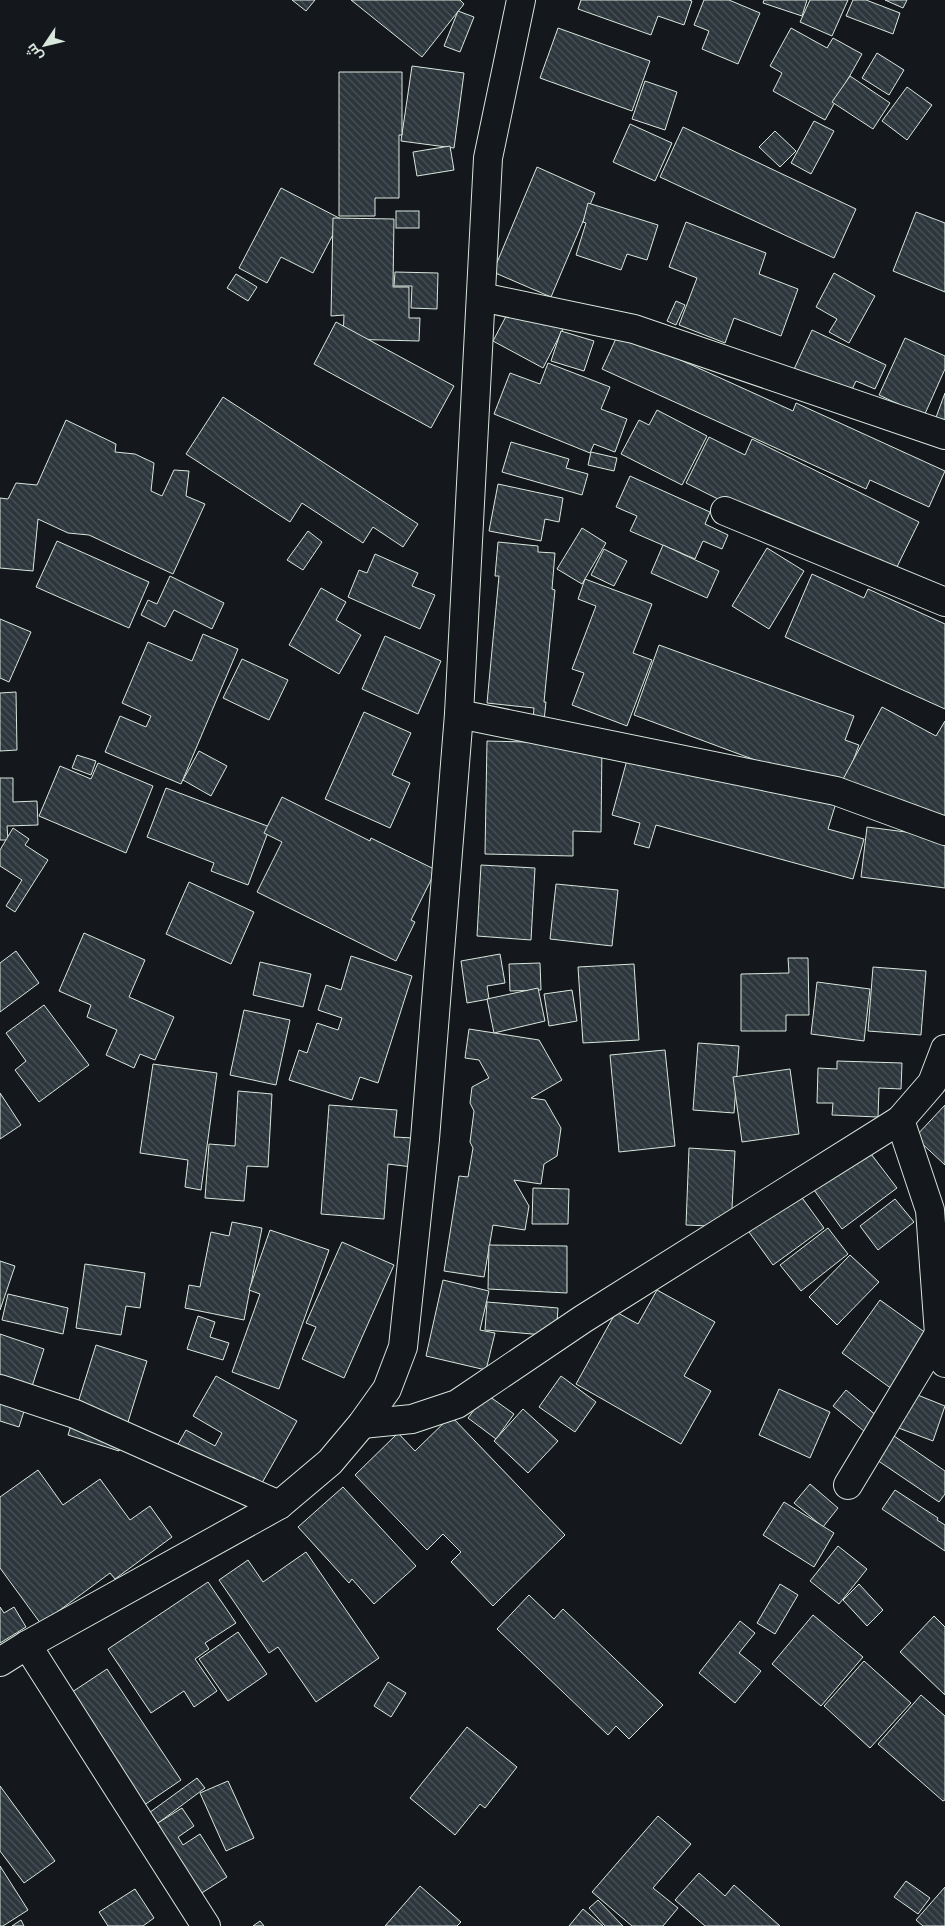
<svg xmlns="http://www.w3.org/2000/svg" width="945" height="1926" viewBox="0 0 945 1926" font-family="Cabin,Cairo,sans-serif">
<defs>
<pattern id="building-back-hatch" width="6" height="6" patternUnits="userSpaceOnUse" patternTransform="scale(1.25)"><rect width="6" height="6" fill="#2c363c"/><path d="M-1 5l2 2M0 0l6 6M5-1l2 2" fill="none" stroke="#4a5358"/></pattern>
</defs>
<rect width="100%" height="100%" fill="#14181c"/>
<!-- building -->
<g fill="url(#building-back-hatch)" stroke="#d8e6dc">
<polygon points="292,0 315,0 306,11"/>
<polygon points="351,0 460,0 464,4 422,57"/>
<polygon points="581,0 689,0 692,1 684,25 658,16 651,35 578,9"/>
<polygon points="704,0 729,0 760,13 738,64 702,49 709,31 694,25"/>
<polygon points="764,0 807,0 802,16 763,3"/>
<polygon points="810,0 848,0 832,36 800,22"/>
<polygon points="853,0 866,0 900,13 893,34 846,16"/>
<polygon points="885,0 907,0 903,8"/>
<polygon points="458,11 474,17 460,52 444,46"/>
<polygon points="558,28 650,61 632,111 540,78"/>
<polygon points="791,28 827,48 833,38 862,54 825,120 773,91 782,73 770,66"/>
<polygon points="877,53 904,70 889,95 862,78"/>
<polygon points="412,66 464,73 454,148 401,141"/>
<polygon points="339,72 402,72 402,135 399,135 399,198 375,198 375,216 339,216"/>
<polygon points="850,76 890,103 873,129 832,102"/>
<polygon points="645,81 677,92 665,130 632,119"/>
<polygon points="907,87 932,105 907,140 882,121"/>
<polygon points="814,121 834,131 811,174 791,163"/>
<polygon points="630,124 672,143 655,181 613,162"/>
<polygon points="683,127 856,209 834,258 660,177"/>
<polygon points="775,131 796,151 780,167 759,147"/>
<polygon points="450,146 454,170 417,176 413,152"/>
<polygon points="537,167 595,193 551,297 493,272"/>
<polygon points="281,188 341,219 313,273 281,257 267,283 239,268"/>
<polygon points="588,203 658,225 647,260 627,254 621,270 576,255 586,223 583,222"/>
<rect x="396" y="211" width="23" height="17"/>
<polygon points="916,212 945,223 945,292 893,271"/>
<polygon points="333,218 394,219 393,287 409,287 409,318 420,318 419,341 343,339 344,315 331,316"/>
<polygon points="686,222 766,253 759,274 798,289 781,336 734,318 725,343 679,325 697,278 669,267"/>
<polygon points="395,272 438,273 437,309 411,308 412,286 394,286"/>
<polygon points="834,273 875,296 849,343 829,332 837,319 816,307"/>
<polygon points="236,274 257,287 248,301 227,288"/>
<polygon points="676,301 685,305 676,325 667,321"/>
<polygon points="513,303 563,329 543,368 493,341"/>
<polygon points="336,322 454,386 431,428 314,364"/>
<polygon points="812,330 886,365 875,389 856,381 845,404 790,378"/>
<polygon points="561,331 594,341 584,371 551,361"/>
<polygon points="619,332 793,411 796,403 945,471 929,507 870,480 866,489 602,369"/>
<polygon points="905,338 945,356 945,369 924,416 879,395"/>
<polygon points="548,363 610,387 601,409 627,419 615,452 594,444 590,453 494,414 510,373 540,384"/>
<polygon points="945,393 945,423 935,420"/>
<polygon points="223,397 418,524 403,547 373,527 363,543 302,503 290,522 186,454"/>
<polygon points="657,410 707,436 682,485 621,454 639,420 649,425"/>
<polygon points="66,420 116,444 115,452 135,454 154,463 151,491 162,496 174,470 189,471 186,496 205,504 173,574 89,535 68,533 38,519 33,571 0,568 0,498 8,499 16,483 37,485"/>
<polygon points="709,437 745,455 752,439 919,522 893,575 768,513 764,522 686,483"/>
<polygon points="511,442 569,459 566,468 588,474 582,495 502,472"/>
<polygon points="591,452 617,458 614,471 588,465"/>
<polygon points="630,476 710,512 705,524 728,535 722,549 703,541 695,559 630,531 637,516 616,507"/>
<polygon points="498,484 563,498 559,522 545,519 541,541 489,531"/>
<polygon points="582,528 606,543 582,584 557,569"/>
<polygon points="308,531 322,542 303,570 287,560"/>
<polygon points="57,541 149,582 129,628 36,587"/>
<polygon points="498,542 538,546 538,552 555,553 552,589 555,590 544,702 546,702 543,730 532,729 534,708 487,703 499,576 495,576"/>
<polygon points="663,545 719,571 707,598 651,573"/>
<polygon points="767,548 804,571 769,629 732,606"/>
<polygon points="604,549 627,561 614,586 591,575"/>
<polygon points="375,554 418,573 412,586 435,595 420,629 348,597 359,570 367,573"/>
<polygon points="812,574 864,598 868,589 945,624 945,709 785,637"/>
<polygon points="170,576 224,603 212,629 174,610 165,627 141,615 148,600 157,604"/>
<polygon points="585,579 652,604 633,653 652,660 627,726 572,705 584,673 572,669 596,606 578,599"/>
<polygon points="321,588 346,602 336,620 361,635 339,674 289,645"/>
<polygon points="0,619 31,632 9,682 0,678"/>
<polygon points="203,634 238,649 181,784 105,752 120,716 146,727 151,716 122,703 148,642 192,661"/>
<polygon points="385,636 441,661 418,714 362,689"/>
<polygon points="659,645 854,716 845,740 859,745 844,785 825,786 634,715"/>
<polygon points="242,659 288,680 269,720 223,698"/>
<polygon points="16,692 17,750 0,751 0,693"/>
<polygon points="882,707 936,736 945,721 945,833 842,781"/>
<polygon points="364,712 411,733 392,775 410,783 390,828 325,799"/>
<polygon points="487,741 602,744 601,832 573,831 573,856 485,854"/>
<polygon points="630,749 836,803 828,829 864,839 853,879 656,825 649,848 634,844 640,823 612,815"/>
<polygon points="199,751 227,766 211,796 183,780"/>
<polygon points="77,755 96,761 91,775 72,768"/>
<polygon points="98,763 153,786 126,853 39,816 60,766 91,779"/>
<polygon points="0,778 13,778 13,802 37,801 38,825 7,826 8,840 0,840"/>
<polygon points="166,788 270,827 248,885 211,871 214,863 147,837"/>
<polygon points="282,797 370,841 371,838 436,870 411,920 415,922 396,961 257,892 282,842 264,833"/>
<polygon points="867,827 945,837 945,888 861,877"/>
<polygon points="13,828 29,839 25,845 48,860 15,912 6,906 22,880 0,866 0,850"/>
<polygon points="481,865 535,868 531,940 477,936"/>
<polygon points="189,882 254,912 231,964 166,934"/>
<polygon points="556,884 618,890 612,946 550,939"/>
<polygon points="84,933 145,960 129,997 174,1017 155,1060 140,1054 134,1068 106,1055 117,1030 87,1017 91,1005 59,991"/>
<polygon points="16,951 39,983 0,1012 0,963"/>
<polygon points="500,954 505,983 487,986 489,999 467,1003 461,961"/>
<polygon points="351,956 412,976 378,1083 360,1077 352,1100 289,1080 299,1050 307,1053 317,1023 338,1030 342,1018 318,1010 326,985 341,990"/>
<polygon points="788,958 808,958 809,1015 786,1015 786,1031 741,1031 741,974 789,973"/>
<polygon points="260,962 311,974 303,1007 253,995"/>
<polygon points="540,963 541,990 510,991 509,964"/>
<polygon points="634,964 639,1040 583,1043 578,967"/>
<polygon points="873,967 926,971 921,1035 868,1031"/>
<polygon points="817,982 870,989 864,1041 811,1034"/>
<polygon points="538,988 545,1021 494,1033 487,999"/>
<polygon points="572,990 577,1021 549,1026 544,994"/>
<polygon points="44,1005 89,1065 39,1102 15,1070 26,1061 6,1033"/>
<polygon points="244,1010 290,1020 276,1085 230,1075"/>
<polygon points="469,1029 539,1040 562,1080 531,1098 545,1100 561,1128 557,1156 544,1164 541,1184 514,1180 529,1206 525,1230 493,1225 484,1277 444,1271 459,1176 468,1177 473,1148 470,1142 474,1111 470,1103 472,1087 489,1078 479,1060 465,1058"/>
<polygon points="698,1043 739,1046 734,1113 693,1110"/>
<polygon points="665,1050 675,1146 619,1152 610,1055"/>
<polygon points="837,1061 902,1063 901,1089 879,1088 878,1117 832,1115 833,1103 817,1103 818,1068 837,1069"/>
<polygon points="153,1064 217,1073 201,1190 185,1187 188,1160 140,1153"/>
<polygon points="790,1069 799,1134 742,1142 733,1077"/>
<polygon points="238,1091 272,1094 268,1167 247,1166 244,1201 205,1198 209,1144 235,1146"/>
<polygon points="0,1093 21,1125 0,1139"/>
<polygon points="329,1105 397,1110 394,1137 414,1138 412,1167 388,1164 384,1219 321,1214"/>
<polygon points="945,1105 945,1165 915,1137"/>
<polygon points="689,1148 735,1151 731,1227 686,1225"/>
<polygon points="868,1150 897,1188 842,1229 814,1190"/>
<polygon points="533,1188 569,1189 568,1224 532,1224"/>
<polygon points="800,1195 824,1228 773,1265 749,1232"/>
<polygon points="895,1199 914,1222 878,1250 860,1226"/>
<polygon points="232,1222 262,1228 244,1320 185,1308 189,1285 200,1287 211,1232 229,1236"/>
<polygon points="828,1228 848,1254 801,1291 780,1265"/>
<polygon points="270,1230 329,1250 279,1389 232,1372 260,1294 249,1290"/>
<polygon points="342,1242 394,1265 344,1378 302,1359 316,1327 306,1323"/>
<polygon points="489,1245 567,1246 567,1293 488,1289"/>
<polygon points="850,1255 879,1282 837,1325 809,1297"/>
<polygon points="0,1261 15,1266 0,1310"/>
<polygon points="85,1264 145,1273 140,1308 126,1306 121,1335 76,1328"/>
<polygon points="443,1280 489,1291 480,1330 495,1333 486,1370 426,1356"/>
<polygon points="657,1290 715,1322 684,1376 711,1391 681,1444 576,1384 616,1312 638,1324"/>
<polygon points="8,1294 68,1308 63,1334 2,1320"/>
<polygon points="880,1300 930,1336 892,1389 842,1353"/>
<polygon points="487,1302 558,1308 556,1336 485,1330"/>
<polygon points="198,1316 215,1322 210,1337 229,1343 223,1360 187,1349"/>
<polygon points="0,1334 44,1349 19,1427 0,1421"/>
<polygon points="96,1345 147,1361 119,1451 68,1435"/>
<polygon points="216,1376 297,1421 262,1483 253,1477 240,1500 169,1460 186,1430 215,1446 222,1433 193,1416"/>
<polygon points="561,1376 596,1402 575,1432 539,1407"/>
<polygon points="779,1389 830,1412 810,1458 759,1435"/>
<polygon points="846,1390 877,1416 864,1431 833,1406"/>
<polygon points="910,1392 945,1406 933,1441 896,1427"/>
<polygon points="486,1394 514,1414 496,1439 468,1418"/>
<polygon points="523,1409 558,1441 528,1473 494,1441"/>
<polygon points="451,1416 565,1535 493,1606 451,1562 461,1552 443,1534 427,1550 355,1475 398,1433 415,1451"/>
<polygon points="894,1436 945,1471 945,1494 939,1502 877,1460"/>
<polygon points="38,1470 63,1505 100,1479 130,1520 150,1506 172,1537 115,1579 110,1573 41,1624 0,1568 0,1497"/>
<polygon points="810,1484 838,1508 823,1527 794,1503"/>
<polygon points="343,1487 416,1566 374,1604 352,1579 349,1583 298,1527"/>
<polygon points="895,1490 938,1518 937,1520 945,1525 945,1551 882,1509"/>
<polygon points="784,1502 834,1533 814,1567 763,1535"/>
<polygon points="838,1546 867,1569 839,1604 810,1581"/>
<polygon points="306,1552 379,1658 316,1702 278,1647 269,1653 219,1580 248,1560 263,1582"/>
<polygon points="208,1582 236,1623 205,1643 209,1649 195,1659 217,1691 194,1707 184,1691 151,1713 108,1649"/>
<polygon points="780,1584 798,1595 775,1634 757,1623"/>
<polygon points="859,1584 883,1610 867,1626 843,1600"/>
<polygon points="529,1595 554,1619 563,1609 663,1705 629,1739 616,1726 608,1735 497,1629"/>
<polygon points="0,1607 4,1613 14,1607 26,1627 0,1643"/>
<polygon points="813,1615 863,1657 821,1706 772,1664"/>
<polygon points="934,1616 945,1627 945,1695 900,1652"/>
<polygon points="740,1621 755,1633 739,1653 761,1671 735,1703 699,1673"/>
<polygon points="238,1632 267,1674 228,1701 199,1659"/>
<polygon points="864,1661 911,1703 870,1748 824,1706"/>
<polygon points="107,1669 181,1780 137,1810 63,1698"/>
<polygon points="388,1682 406,1693 391,1717 374,1706"/>
<polygon points="921,1695 945,1716 945,1800 943,1801 878,1744"/>
<polygon points="467,1727 517,1767 485,1808 480,1804 455,1835 410,1798"/>
<polygon points="197,1778 205,1788 150,1829 142,1818"/>
<polygon points="228,1781 254,1838 226,1851 200,1793"/>
<polygon points="0,1786 55,1861 24,1883 0,1851"/>
<polygon points="182,1808 194,1826 178,1837 183,1845 200,1834 227,1877 189,1901 145,1831"/>
<polygon points="658,1816 691,1844 653,1888 678,1908 663,1926 632,1926 592,1892"/>
<polygon points="0,1866 28,1910 3,1926 0,1926"/>
<polygon points="699,1873 725,1896 734,1885 780,1926 705,1926 675,1900"/>
<polygon points="906,1881 930,1898 918,1914 894,1897"/>
<polygon points="420,1886 461,1922 457,1926 385,1926"/>
<polygon points="945,1887 945,1926 923,1926 916,1920"/>
<polygon points="135,1889 154,1918 143,1926 108,1926 99,1912"/>
<polygon points="598,1900 623,1926 605,1926 589,1908"/>
<polygon points="583,1909 603,1926 569,1926"/>
<polygon points="21,1920 24,1926 12,1926"/>
<polygon points="260,1921 264,1926 253,1926"/>
</g>
<g fill="none" stroke-linecap="round" stroke-linejoin="round">
<!-- minor casing -->
<g stroke="#d8e6dc" stroke-width="30">
<g id="minor">
<polyline points="481,297 634,329 945,435"/>
<polyline points="725,511 945,602"/>
<polyline points="459,714 836,791 945,831"/>
<polyline points="900,1120 930,1210 939,1334 945,1363"/>
<polyline points="0,1389 75,1414 279,1505"/>
<polyline points="362,1424 412,1419 457,1404 583,1319 900,1120 932,1083 945,1049"/>
<polyline points="848,1485 939,1334"/>
<polyline points="27,1645 206,1926"/>
</g>
</g>
<!-- major casing -->
<g stroke="#d8e6dc" stroke-width="30">
<polyline id="major" points="0,1662 27,1645 279,1505 330,1462 362,1424 387,1389 403,1347 425,1139 459,714 488,158 521,0"/>
</g>
<!-- minor -->
<use href="#minor" stroke="#14181c" stroke-width="28"/>
<!-- major -->
<use href="#major" stroke="#14181c" stroke-width="28"/>
</g>
<!-- north arrow -->
<g transform="translate(45 45) rotate(235)" stroke="#14181c" stroke-width="4" paint-order="stroke">
<path d="M0-4L9 19L0 12L-9 19Z" fill="#d8e6dc"/>
<text y="-8" font-size="14" font-weight="bold" text-anchor="middle" fill="#d8e6dc">ش</text>
</g>
</svg>
